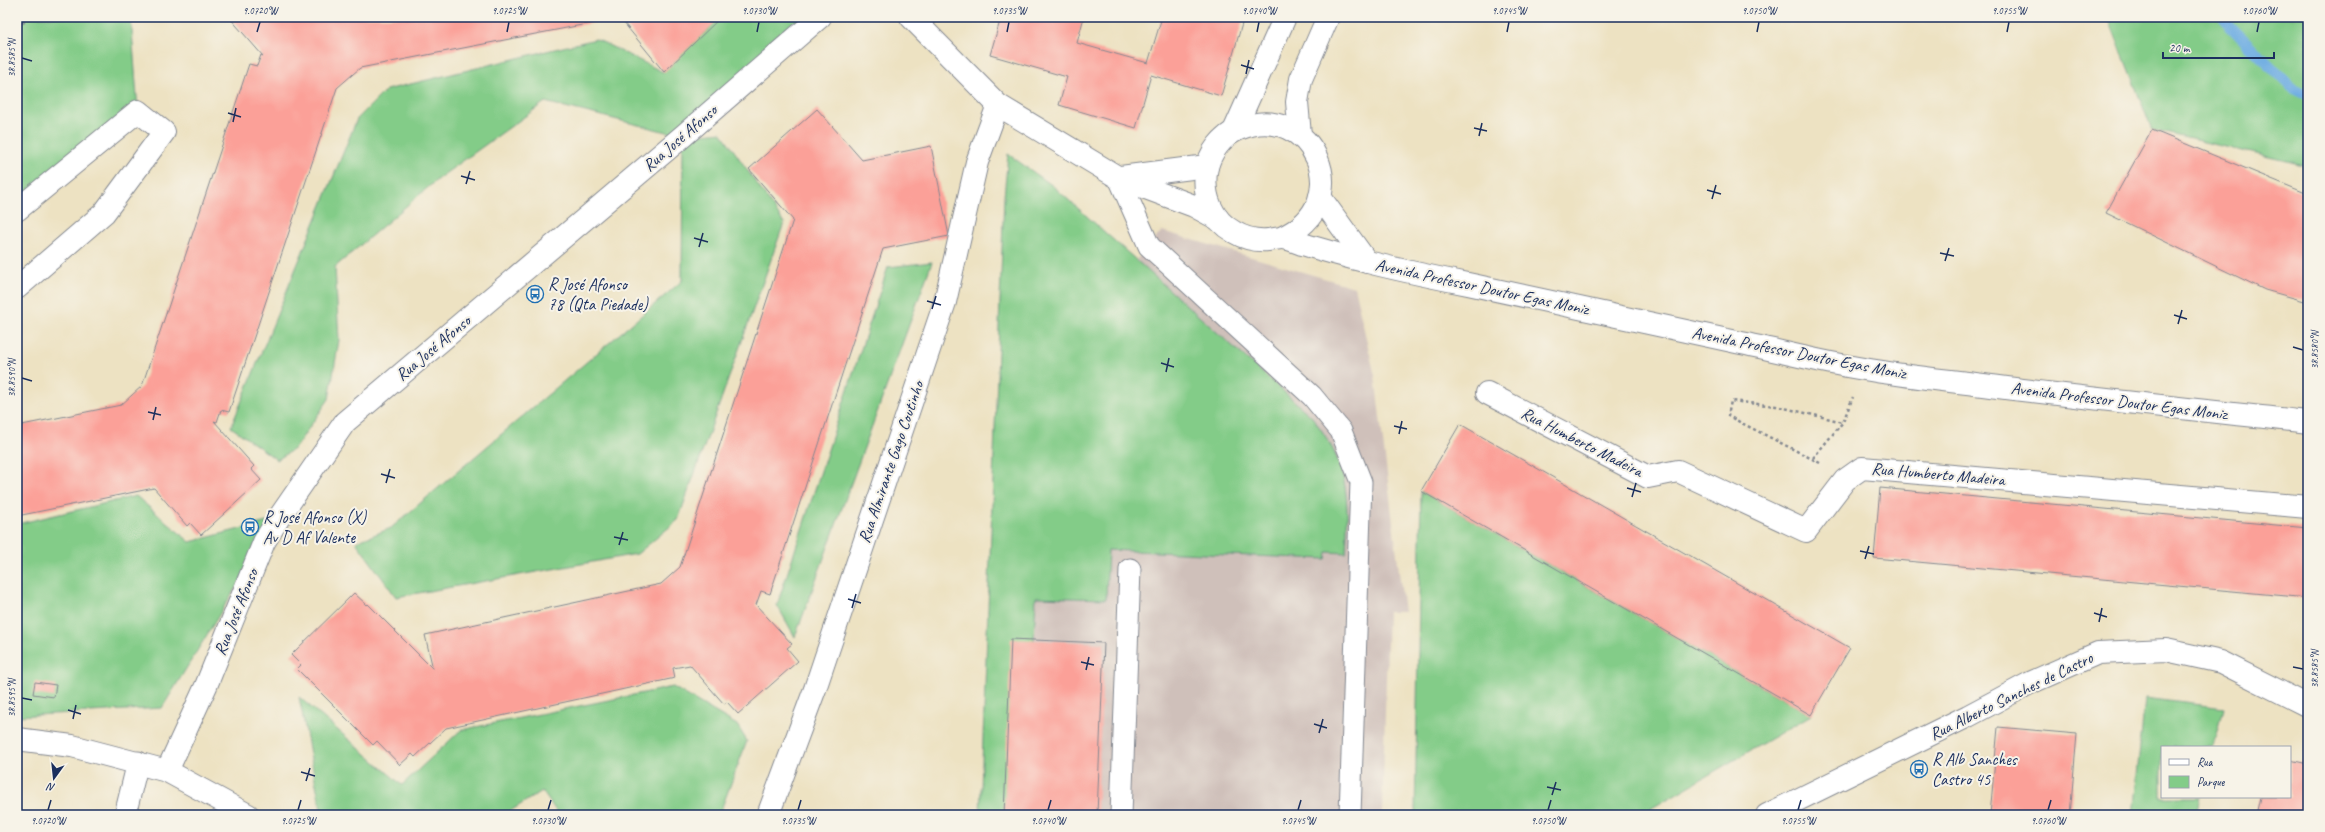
<svg xmlns="http://www.w3.org/2000/svg" width="2325" height="832" viewBox="0 0 2325 832" font-family="Caveat,sans-serif">
<rect width="100%" height="100%" fill="#f7f3e8"/>
<filter id="ink" filterUnits="userSpaceOnUse"><feTurbulence type="fractalNoise" baseFrequency=".025" numOctaves="2"/><feDisplacementMap in="SourceGraphic" scale="8" xChannelSelector="R" yChannelSelector="G"/><feConvolveMatrix kernelMatrix="1 2 1 2 8 2 1 2 1" color-interpolation-filters="sRGB"/></filter>
<filter id="wash" filterUnits="userSpaceOnUse"><feTurbulence type="fractalNoise" baseFrequency=".012" numOctaves="4" result="noise"/><feDisplacementMap in="SourceGraphic" scale="16" xChannelSelector="R" yChannelSelector="G"/><feGaussianBlur stdDeviation="0.9" result="paint"/><feColorMatrix in="noise" values="0 0 0 0 0 0 0 0 0 0 0 0 0 0 0 0 0 1.4 0 .05"/><feComposite in="paint" operator="in"/></filter>
<g filter="url(#wash)">
<rect width="100%" height="100%" fill="#ede2c2"/>
<!-- industrial -->
<polygon fill="#cfc0ba" points="1008,154 1053,186 1136,260 1162,231 1354,287 1375,376 1404,612 1388,612 1382,815 980,815 1004,197"/>
<!-- green -->
<g fill="#83cc88" stroke="#4f7e73">
<polygon points="17,17 131,17 138,111 17,210"/>
<polygon points="721,17 823,17 684,136 721,132 784,223 678,520 637,554 396,597 356,542 391,528 682,281 683,136 545,102 439,178 335,267 339,340 329,399 295,448 277,460 231,427 357,119 386,90 596,39 663,72"/>
<polygon points="2108,17 2308,17 2308,166 2152,130"/>
<path d="M1008,154L1053,186L1312,417C1349,465 1349,496 1346,553L1327,552L1326,559L1108,550L1106,599L1036,597L1034,640L1004,815H980L1004,197Z"/>
<polygon points="932,262 795,637 777,605 888,267"/>
<polygon points="1421,491 1811,715 1640,815 1415,815"/>
<polygon points="136,496 190,542 278,519 162,708 17,716 17,524"/>
<polygon points="673,687 737,725 747,741 719,815 559,815 542,791 504,815 322,815 299,697 402,785 461,730"/>
<polygon points="2145,698 2224,708 2214,747 2162,747 2162,797 2200,797 2196,815 2133,815"/>
</g>
<g fill="none" stroke-linecap="round" stroke-linejoin="round">
<!-- stream -->
<polyline stroke="#6faee2" stroke-width="11" points="2221,17 2291,87 2308,95"/>
</g>
<g id="blocks">
<!-- building -->
<g fill="#fba098">
<polygon points="229,17 618,18 360,68 337,88 229,412 221,410 217,422 214,421 254,466 251,469 261,480 201,535 190,523 187,526 154,488 17,516 17,426 121,405 142,386 249,64 257,66 261,55 263,56"/>
<polygon points="619,17 721,17 664,72"/>
<polygon points="988,17 1084,17 1077,43 1148,63 1162,17 1244,17 1221,96 1151,75 1136,128 1059,105 1067,77 990,55 1000,21"/>
<polygon points="817,109 862,160 931,146 949,236 883,249 770,594 761,591 756,605 792,644 787,648 798,661 738,714 727,702 724,704 690,665 673,668 675,678 446,728 415,757 412,754 400,765 377,741 373,745 297,669 301,665 291,655 354,593 367,605 368,604 433,669 425,635 661,584 680,567 793,220 749,169"/>
<polygon points="2152,130 2308,194 2308,302 2265,290 2106,213"/>
<polygon points="1460,424 1850,648 1811,715 1421,491"/>
<polygon points="1880,488 2308,528 2308,598 1874,558"/>
<polygon points="1011,639 1104,643 1097,815 1004,815"/>
<polygon points="35,682 56,685 54,697 33,694"/>
<polygon points="1998,727 2077,734 2070,815 1990,815"/>
<polygon points="2290,760 2308,764 2308,815 2256,815 2260,797 2290,797"/>
</g>
</g>
</g>
<g filter="url(#ink)">
<use href="#blocks" fill-opacity="0" stroke="#848890" stroke-width="1"/>
<g fill="none" stroke-linecap="round" stroke-linejoin="round">
<!-- lane casing -->
<g stroke="#848890" stroke-width="23">
<g id="lane">
<polyline points="1119,178 1149,246 1312,396 1341,431 1361,482 1350,815"/>
<polyline points="125,815 138,762"/>
<polyline points="1121,815 1130,569"/>
</g>
</g>
<!-- street casing -->
<g stroke="#848890" stroke-width="24">
<g id="street">
<polyline points="17,210 138,111 164,132 104,213 17,288"/>
<polyline points="1487,393 1648,477 1678,471 1806,531 1845,480 1862,468 2308,507"/>
<polyline points="167,771 206,686 264,542 278,519 345,422 683,136 820,17"/>
<polyline points="768,815 815,689 945,302 977,162 998,105"/>
</g>
</g>
<!-- secondary casing -->
<g stroke="#848890" stroke-width="24">
<g id="secondary">
<polyline points="911,17 998,105 1119,178 1194,206 1218,219"/>
<polyline points="1234,131 1285,17"/>
<polyline points="1300,135 1297,102 1301,79 1328,17"/>
<polyline points="1121,177 1207,166"/>
<polyline points="1320,197 1367,262"/>
<path d="M1281,238C1361,203 1311,98 1239,129C1222,136 1209,153 1206,172C1203,196 1212,220 1234,232C1244,238 1256,241 1268,240C1270,240 1279,238 1282,238C1288,238 1296,242 1302,244C1323,250 1343,256 1364,261C1398,270 1433,277 1468,284C1556,303 1644,322 1732,341C1776,350 1819,362 1864,369C1903,376 1944,380 1983,385C2091,399 2200,410 2308,422"/>
<polyline points="17,739 72,746 167,771 248,815"/>
<polyline points="1767,815 1968,716 2030,683 2098,653 2166,650 2221,662 2308,706"/>
</g>
</g>
<!-- path -->
<g stroke="#848890" stroke-width="2.5" stroke-dasharray="3 3" stroke-linecap="butt">
<polyline points="17,26 33,17"/>
<polyline points="1813,458 1843,422"/>
<polyline points="1820,463 1728,416 1731,401 1776,406 1843,422 1853,397"/>
</g>
<!-- lane -->
<use href="#lane" stroke="#fff" stroke-width="21"/>
<!-- street -->
<use href="#street" stroke="#fff" stroke-width="22"/>
<!-- secondary -->
<use href="#secondary" stroke="#fff" stroke-width="22"/>
</g>
</g>
<!-- ticks -->
<path fill="none" stroke="#1b2f5e" stroke-width="1.5" d="M257,32L260,22M507,32L509,22M757,32L759,22M1007,32L1009,22M1257,32L1259,22M1507,32L1509,22M1757,32L1759,22M2007,32L2009,22M2257,32L2259,22M22,58L32,61M1241,65L1254,69M1246,74L1249,60M228,113L241,117M233,122L236,108M1474,128L1487,131M1479,136L1482,123M461,176L475,180M466,184L470,171M1707,190L1721,194M1712,199L1716,185M694,238L708,242M699,247L703,233M1940,253L1954,256M1945,261L1949,248M927,301L941,305M932,309L936,296M2174,315L2187,319M2178,324L2182,310M2293,347L2303,350M1161,363L1174,367M1166,372L1169,358M22,378L32,381M148,412L161,415M153,420L156,407M1394,426L1407,429M1399,434L1402,421M381,474L395,478M386,483L390,469M1627,488L1641,492M1632,497L1636,483M614,537L628,540M619,545L623,532M1860,551L1874,554M1865,559L1869,546M848,599L861,603M852,608L856,594M2094,613L2107,617M2099,622L2102,608M1081,662L1094,665M2293,667L2303,669M1086,670L1089,657M22,698L32,700M68,710L81,714M73,719L76,705M1314,724L1327,728M1319,733L1323,719M301,772L315,776M306,781L310,768M1547,787L1561,790M1552,795L1556,782M48,810L51,800M298,810L301,800M548,810L551,800M798,810L801,800M1048,810L1051,800M1298,810L1301,800M1548,810L1551,800M1798,810L1801,800M2048,810L2051,800"/>
<!-- icons -->
<defs>
<g id="bus-ring" transform="scale(0.9)"><circle r="9.5" fill="#f7f3e8" stroke="#1f6fb2" stroke-width="1.5"/><path d="M-5-6H5V4H4V6H2V4H-2V6H-4V4H-5ZM-3.5-4V0h7V-4ZM-3.5 1.2v1.5H-2V1.2ZM2 1.2v1.5H3.5V1.2Z" fill="#1f6fb2"/></g>
</defs>
<g fill-rule="evenodd">
<use href="#bus-ring" x="535" y="294"/>
<use href="#bus-ring" x="250" y="527"/>
<use href="#bus-ring" x="1919" y="769"/>
</g>
<g text-anchor="middle" dominant-baseline="central" stroke-width="4" stroke-linejoin="round" paint-order="stroke">
<!-- street labels -->
<g font-size="17" fill="#1b2f5e" stroke="#f7f3e8">
<text transform="translate(680 138) rotate(-41)">Rua José Afonso</text>
<text transform="translate(1482 287) rotate(12)">Avenida Professor Doutor Egas Moniz</text>
<text transform="translate(433 348) rotate(-40)">Rua José Afonso</text>
<text transform="translate(1799 353) rotate(11)">Avenida Professor Doutor Egas Moniz</text>
<text transform="translate(2119 401) rotate(7)">Avenida Professor Doutor Egas Moniz</text>
<text transform="translate(1582 442) rotate(27)">Rua Humberto Madeira</text>
<text transform="translate(891 462) rotate(-71)">Rua Almirante Gago Coutinho</text>
<text transform="translate(1938 474) rotate(5)">Rua Humberto Madeira</text>
<text transform="translate(236 612) rotate(-68)">Rua José Afonso</text>
<text transform="translate(2011 696) rotate(-26)">Rua Alberto Sanches de Castro</text>
</g>
<!-- poi labels -->
<g font-size="17" fill="#1b2f5e" stroke="#f7f3e8" text-anchor="start">
<text x="548" y="284">R José Afonso<tspan x="548" dy="20">78 (Qta Piedade)</tspan></text>
<text x="263" y="517">R José Afonso (X)<tspan x="263" dy="20">Av D Af Valente</tspan></text>
<text x="1932" y="759">R Alb Sanches<tspan x="1932" dy="20">Castro 45</tspan></text>
</g>
</g>
<!-- margin -->
<rect width="2325" height="832" fill="none" stroke="#f7f3e8" stroke-width="44"/>
<!-- legend -->
<rect x="2161" y="746" width="130" height="52" fill="#f7f3e8" stroke="#9fa5b1"/>
<rect x="2169" y="759" width="20" height="6" fill="#ffffff" stroke="#9fa5b1"/>
<text x="2197" y="766" font-size="12" fill="#1b2f5e">Rua</text>
<rect x="2169" y="776" width="20" height="12" fill="#83cc88" stroke="#9fa5b1"/>
<text x="2197" y="786" font-size="12" fill="#1b2f5e">Parque</text>
<!-- north arrow -->
<g transform="translate(54 778) rotate(195)" stroke="#f7f3e8" stroke-width="3" paint-order="stroke">
<path d="M0-3L7 15L0 10L-7 15Z" fill="#1b2f5e"/>
<text y="-6" font-size="11" font-weight="bold" text-anchor="middle" fill="#1b2f5e">N</text>
</g>
<!-- scale -->
<path d="M2163 52v6h111v-6" fill="none" stroke="#1b2f5e" stroke-width="2"/>
<text x="2169" y="52" font-size="12" fill="#1b2f5e" stroke="#f7f3e8" stroke-width="3" paint-order="stroke">20 m</text>
<rect x="22" y="22" width="2281" height="788" fill="none" stroke="#1b2f5e" stroke-width="1.5"/>
<g font-size="10" text-anchor="middle" fill="#1b2f5e">
<text x="260" y="14">9.0720°W</text>
<text x="509" y="14">9.0725°W</text>
<text x="759" y="14">9.0730°W</text>
<text x="1009" y="14">9.0735°W</text>
<text x="1259" y="14">9.0740°W</text>
<text x="1509" y="14">9.0745°W</text>
<text x="1759" y="14">9.0750°W</text>
<text x="2009" y="14">9.0755°W</text>
<text x="2259" y="14">9.0760°W</text>
<text transform="translate(11 58) rotate(-90)" y="4">38.8585°N</text>
<text transform="translate(2314 350) rotate(-90)" y="4">38.8580°N</text>
<text transform="translate(11 378) rotate(-90)" y="4">38.8590°N</text>
<text transform="translate(2314 669) rotate(-90)" y="4">38.8585°N</text>
<text transform="translate(11 698) rotate(-90)" y="4">38.8595°N</text>
<text x="48" y="824">9.0720°W</text>
<text x="298" y="824">9.0725°W</text>
<text x="548" y="824">9.0730°W</text>
<text x="798" y="824">9.0735°W</text>
<text x="1048" y="824">9.0740°W</text>
<text x="1298" y="824">9.0745°W</text>
<text x="1548" y="824">9.0750°W</text>
<text x="1798" y="824">9.0755°W</text>
<text x="2048" y="824">9.0760°W</text>
</g>
</svg>
